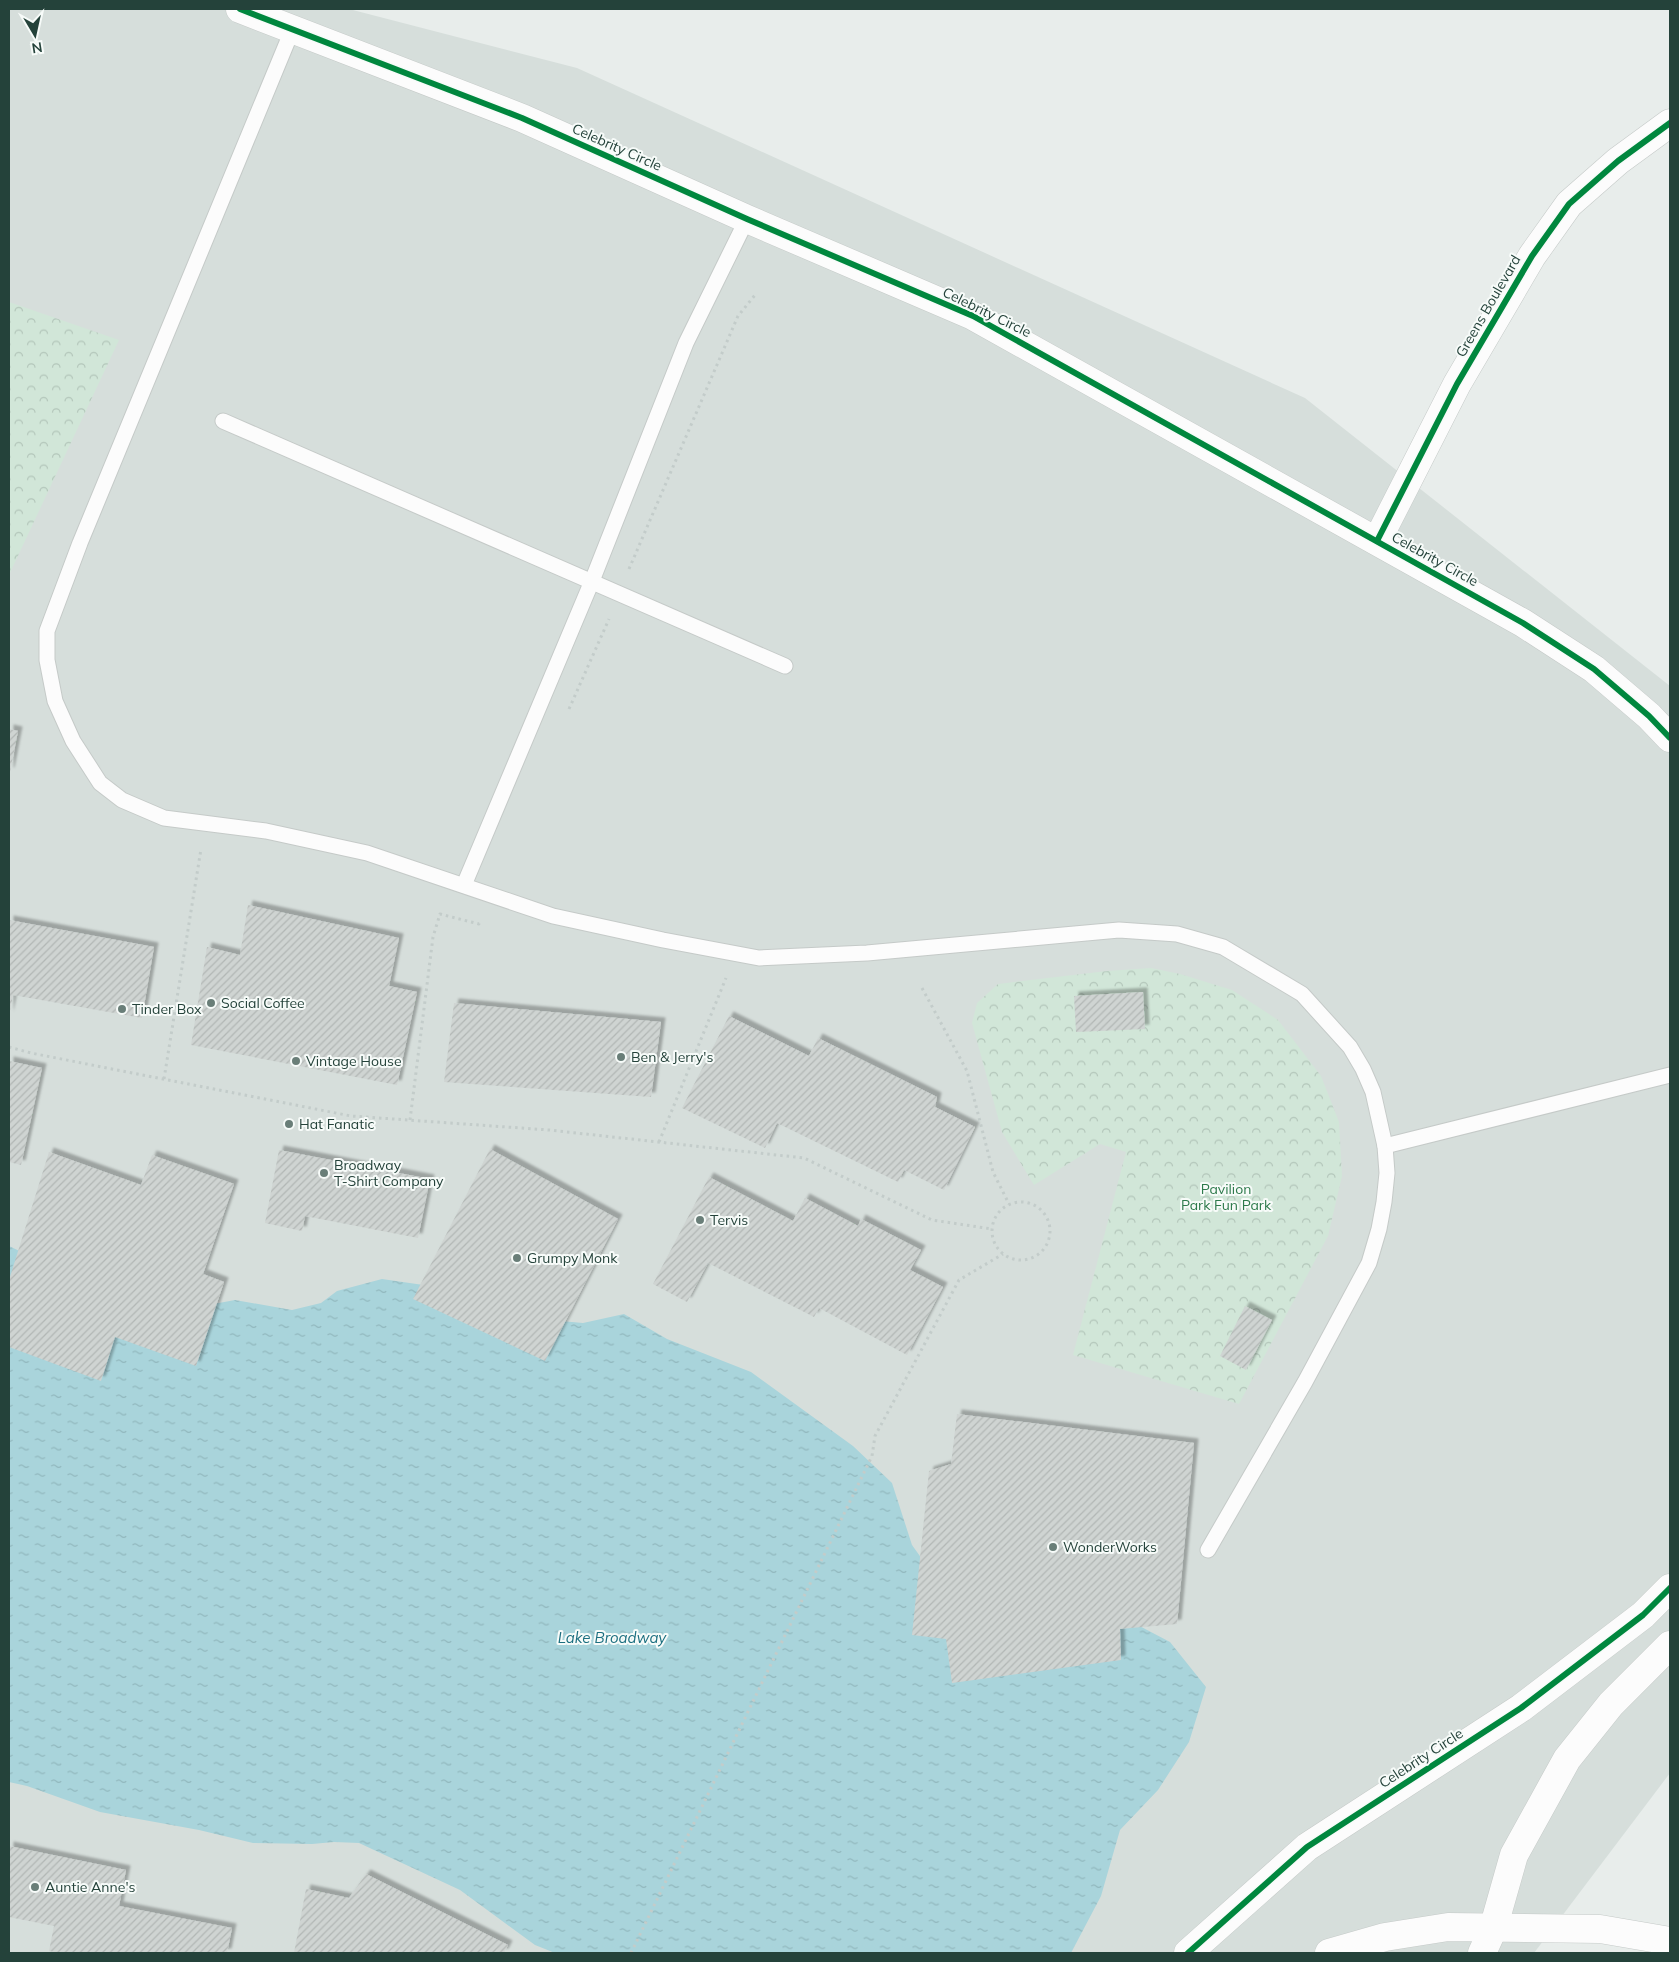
<svg xmlns="http://www.w3.org/2000/svg" width="1679" height="1962" viewBox="0 0 1679 1962" font-family="Mulish,sans-serif">
<defs>
<pattern id="forest-crowns" width="20" height="18" patternUnits="userSpaceOnUse" patternTransform="scale(1.25)"><rect width="20" height="18" fill="#d1e6d8"/><path d="M2 6a3 3 0 1 1 6 0M12 15a3 3 0 1 1 6 0" fill="none" stroke="#b3c6ba"/></pattern>
<pattern id="water-ripples" width="26" height="14" patternUnits="userSpaceOnUse" patternTransform="scale(1.25)"><rect width="26" height="14" fill="#a9d4db"/><path d="M2 4q2-2 4 0t4 0M15 11q2-2 4 0t4 0" fill="none" stroke="#91b7bd"/></pattern>
<pattern id="building-hatch" width="6" height="6" patternUnits="userSpaceOnUse" patternTransform="scale(1.25)"><rect width="6" height="6" fill="#cfd4d2"/><path d="M-1 1l2-2M0 6l6-6M5 7l2-2" fill="none" stroke="#b2b7b5"/></pattern>
<filter id="shadow"><feDropShadow dx="4.5" dy="-4.5" stdDeviation="1" flood-color="#0004"/></filter>
</defs>
<rect width="100%" height="100%" fill="#e8edeb"/>
<!-- built -->
<polygon fill="#d6dedb" points="9,9 349,9 577,68 1305,398 1670,686 1670,1773 1534,1953 9,1953"/>
<!-- forest -->
<g fill="url(#forest-crowns)">
<polygon points="9,302 119,340 9,575"/>
<polygon points="1151,968 1180,974 1232,990 1278,1020 1321,1076 1339,1122 1342,1176 1328,1236 1239,1404 1073,1355 1126,1152 1100,1144 1034,1185 1002,1132 972,1023 977,1003 998,984 1107,971"/>
</g>
<!-- water -->
<polygon fill="url(#water-ripples)" points="9,1246 34,1258 176,1311 235,1300 292,1310 321,1303 337,1291 382,1279 458,1290 528,1318 583,1323 624,1314 667,1339 751,1372 853,1446 892,1483 912,1545 955,1605 1130,1621 1170,1642 1206,1687 1189,1742 1158,1790 1120,1830 1101,1896 1071,1953 555,1953 535,1945 460,1890 359,1843 334,1842 312,1844 253,1843 199,1830 100,1812 27,1786 9,1782"/>
<!-- building -->
<g fill="url(#building-hatch)" filter="url(#shadow)">
<polygon points="9,729 18,731 10,772 9,772"/>
<polygon points="248,905 399,938 389,986 417,992 397,1085 191,1045 207,947 240,955"/>
<polygon points="9,920 154,947 142,1018 13,995 9,1016"/>
<polygon points="1143,992 1145,1029 1076,1032 1074,996"/>
<polygon points="454,1003 661,1022 651,1097 444,1082"/>
<polygon points="729,1016 809,1056 818,1038 937,1097 935,1107 975,1127 944,1190 904,1170 898,1182 777,1123 765,1148 682,1108"/>
<polygon points="9,1061 42,1068 21,1165 9,1162"/>
<polygon points="490,1149 618,1219 545,1361 413,1299"/>
<polygon points="279,1150 430,1179 418,1238 305,1216 302,1231 265,1223"/>
<polygon points="49,1152 141,1185 152,1155 234,1184 203,1274 224,1282 196,1366 115,1337 101,1381 9,1347 9,1280"/>
<polygon points="709,1177 793,1221 805,1198 858,1226 861,1219 921,1250 910,1270 943,1287 907,1355 819,1308 814,1317 708,1263 687,1302 653,1284"/>
<polygon points="1245,1306 1272,1320 1246,1370 1220,1356"/>
<polygon points="957,1414 1194,1443 1177,1624 1120,1629 1121,1660 952,1683 946,1639 912,1635 929,1471 951,1464"/>
<polygon points="9,1846 126,1870 119,1906 232,1928 227,1953 59,1953 49,1951 54,1926 9,1917"/>
<polygon points="366,1874 508,1945 504,1953 294,1953 306,1889 349,1898"/>
</g>
<g fill="none" stroke-linecap="round" stroke-linejoin="round">
<!-- lane casing -->
<g stroke="#c5cac8" stroke-width="17">
<g id="lane">
<polyline points="293,28 80,543 47,631 47,660 55,701 73,741 100,783 122,800 164,818 266,831 367,853 553,916 663,940 759,958 867,953 1119,930 1177,934 1223,947 1302,994 1350,1047 1363,1069 1373,1092 1385,1146 1387,1173 1384,1202 1379,1229 1369,1263 1305,1382 1208,1550"/>
<polyline points="223,421 785,666"/>
<polyline points="464,885 592,581 686,343 747,219"/>
<polyline points="1385,1146 1670,1075"/>
</g>
</g>
<!-- street casing -->
<g stroke="#c5cac8" stroke-width="29">
<g id="street">
<polyline points="240,9 522,118 747,219 973,316 1523,623 1594,669 1649,716 1670,738"/>
<polyline points="1377,541 1457,384 1532,256 1569,204 1618,161 1670,123"/>
<polyline points="1188,1953 1307,1847 1521,1708 1643,1615 1670,1588"/>
<polyline points="1329,1953 1385,1937 1448,1927 1600,1929 1670,1941"/>
<polyline points="1482,1953 1493,1929 1514,1855 1567,1759 1611,1704 1670,1645"/>
</g>
</g>
<!-- path -->
<g stroke="#c3ccca" stroke-width="3" stroke-dasharray="2.5 4" stroke-linecap="butt">
<polyline points="629,569 738,316 755,295"/>
<polyline points="569,709 609,619"/>
<polyline points="922,988 967,1071 993,1172 1009,1204"/>
<polyline points="9,1047 31,1053 351,1116 549,1130 804,1158 932,1220 992,1229"/>
<polyline points="164,1079 201,849"/>
<polyline points="410,1120 433,937 440,914 479,924 480,920"/>
<polyline points="659,1142 726,978"/>
<circle cx="1021" cy="1231" r="29"/>
<polyline points="631,1953 872,1456 875,1436 959,1280 1003,1254"/>
</g>
<!-- lane -->
<use href="#lane" stroke="#fcfcfc" stroke-width="15"/>
<!-- street -->
<use href="#street" stroke="#fcfcfc" stroke-width="28"/>
<!-- cycleway casing -->
<g stroke="#f7fbf9" stroke-width="9">
<g id="cycleway">
<polyline points="240,9 522,118 747,219 973,316 1523,623 1594,669 1649,716 1670,738"/>
<polyline points="1377,541 1457,384 1532,256 1569,204 1618,161 1670,123"/>
<polyline points="1188,1953 1307,1847 1521,1708 1643,1615 1670,1588"/>
</g>
</g>
<!-- cycleway -->
<use href="#cycleway" stroke="#00873e" stroke-width="6"/>
</g>
<!-- markers -->
<g fill="#697e78" stroke="#f7fbf9" stroke-width="2">
<circle cx="211" cy="1003" r="5"/>
<circle cx="122" cy="1009" r="5"/>
<circle cx="621" cy="1057" r="5"/>
<circle cx="296" cy="1061" r="5"/>
<circle cx="289" cy="1124" r="5"/>
<circle cx="324" cy="1173" r="5"/>
<circle cx="700" cy="1220" r="5"/>
<circle cx="517" cy="1258" r="5"/>
<circle cx="1053" cy="1547" r="5"/>
<circle cx="35" cy="1887" r="5"/>
</g>
<g text-anchor="middle" dominant-baseline="central" stroke-width="4" stroke-linejoin="round" paint-order="stroke">
<!-- street labels -->
<g font-size="14" fill="#24423a" stroke="#f7fbf9">
<text transform="translate(617 147) rotate(24)">Celebrity Circle</text>
<text transform="translate(1488 306) rotate(-60)">Greens Boulevard</text>
<text transform="translate(987 312) rotate(26)">Celebrity Circle</text>
<text transform="translate(1435 559) rotate(29)">Celebrity Circle</text>
<text transform="translate(1421 1758) rotate(-33)">Celebrity Circle</text>
</g>
<!-- poi labels -->
<g font-size="14" fill="#24423a" stroke="#f7fbf9" text-anchor="start">
<text x="221" y="1003">Social Coffee</text>
<text x="132" y="1009">Tinder Box</text>
<text x="631" y="1057">Ben &amp; Jerry's</text>
<text x="306" y="1061">Vintage House</text>
<text x="299" y="1124">Hat Fanatic</text>
<text x="334" y="1165">Broadway<tspan x="334" dy="16">T-Shirt Company</tspan></text>
<text x="710" y="1220">Tervis</text>
<text x="527" y="1258">Grumpy Monk</text>
<text x="1063" y="1547">WonderWorks</text>
<text x="45" y="1887">Auntie Anne's</text>
</g>
<!-- park labels -->
<g font-size="14" fill="#2d7a4b" stroke="#f7fbf9">
<text x="1226" y="1189">Pavilion<tspan x="1226" dy="16">Park Fun Park</tspan></text>
</g>
<!-- water labels -->
<g font-size="15" font-style="italic" fill="#1c6f80" stroke="#f7fbf9">
<text x="612" y="1637">Lake Broadway</text>
</g>
</g>
<!-- border -->
<rect width="1679" height="1962" fill="none" stroke="#24423a" stroke-width="20"/>
<!-- north arrow -->
<g transform="translate(35 35) rotate(171)" stroke="#f7fbf9" stroke-width="4" paint-order="stroke">
<path d="M0-4L9 19L0 12L-9 19Z" fill="#24423a"/>
<text y="-8" font-size="14" font-weight="bold" text-anchor="middle" fill="#24423a">N</text>
</g>
</svg>
